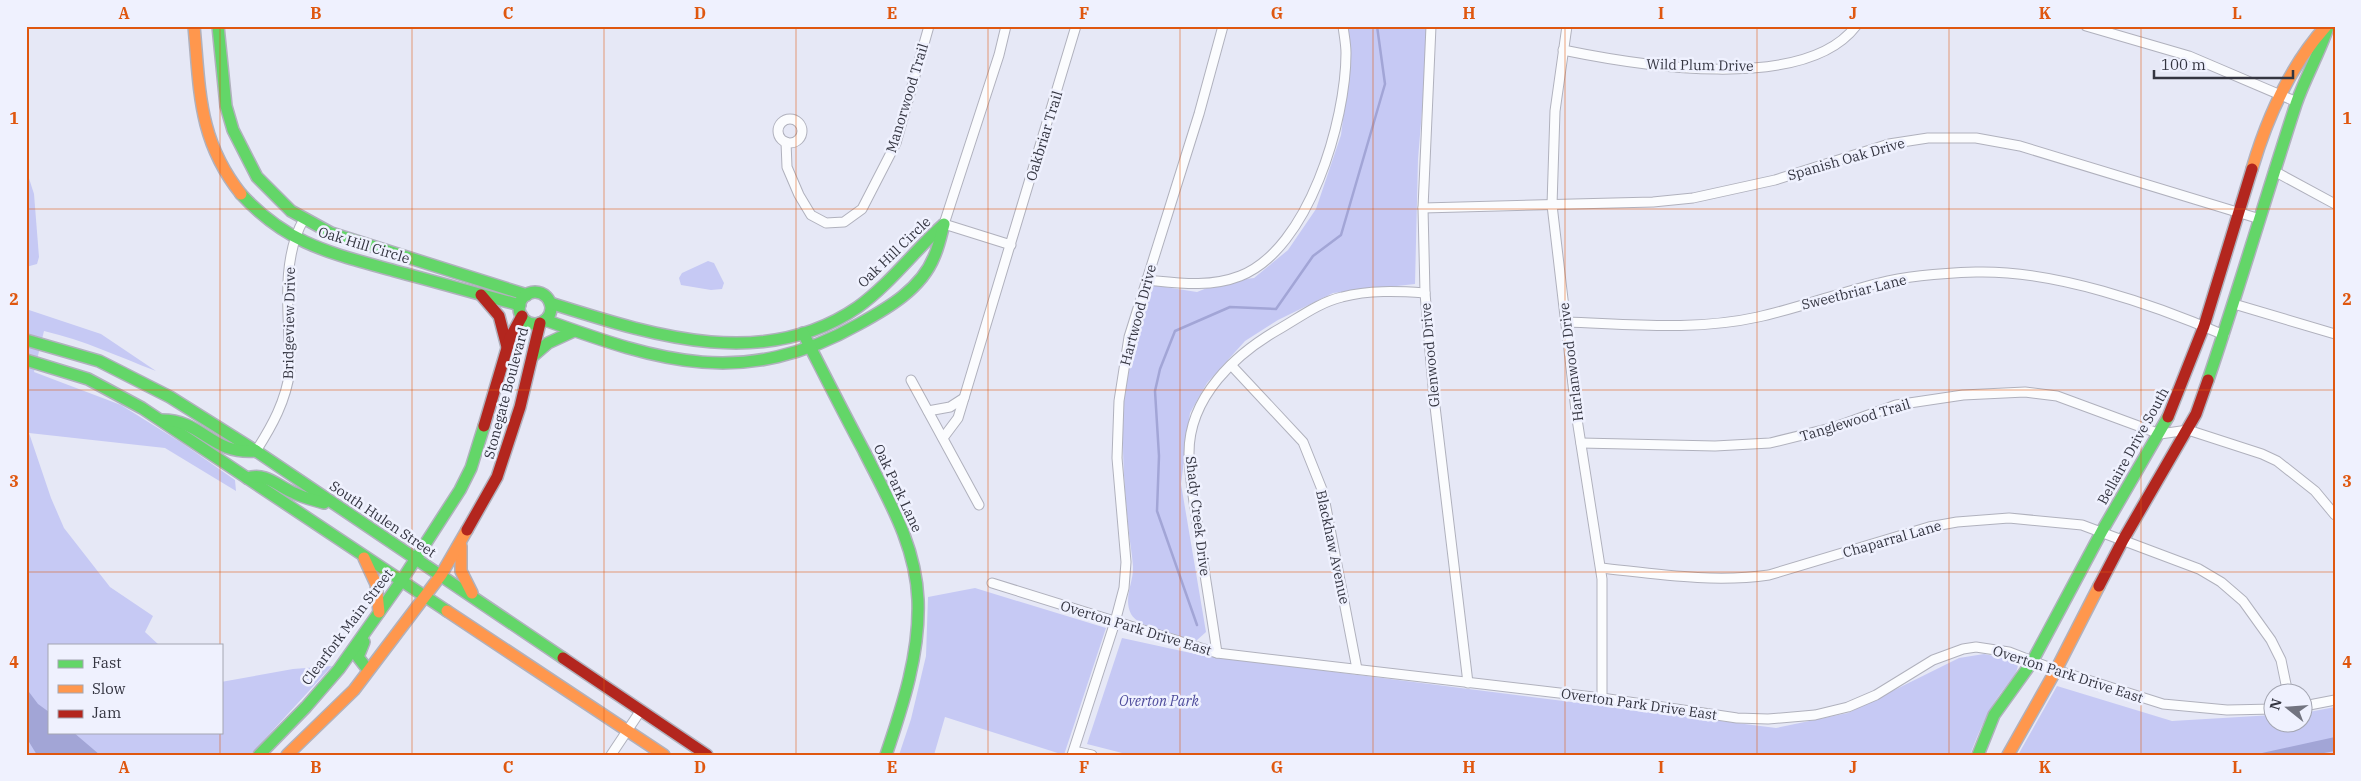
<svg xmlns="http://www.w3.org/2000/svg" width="2361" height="781" viewBox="0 0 2361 781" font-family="'IBM Plex Serif',serif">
<rect width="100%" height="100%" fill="#e6e8f6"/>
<!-- green -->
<g fill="#c6c9f4">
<path d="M1346,26H1429L1418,159L1415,284L1333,293L1278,320L1245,341L1207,383L1190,413L1181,484L1206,632L1196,641C1181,636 1138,628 1131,614C1123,598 1134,582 1133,566C1132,552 1129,538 1128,524C1123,474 1120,422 1127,372C1132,342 1142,313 1152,285L1197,292L1222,282L1254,278L1288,250L1316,209L1341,135L1347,87Z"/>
<polygon points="26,169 34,194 39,257 37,264 26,267"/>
<polygon points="708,261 714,263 724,283 722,289 711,290 681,285 679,278 682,273"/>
<path d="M26,309L101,334L156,371C117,356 86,341 44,331L34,372L121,405L182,443L235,480L236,491L165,448L29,433L51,498L64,528L110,587L153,616L145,632L159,645H49V732H221V682L293,669L332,666L250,755H26Z"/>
<polygon points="975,588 1106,628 1064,755 945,717 934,755 899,755 911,719 926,656 928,597"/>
<path d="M1122,638L1200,655L1776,728L1848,713L1959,658L1984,654L2014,660L2018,665C2017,674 2012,678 2007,685C1989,707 1980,729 1970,755H1130L1087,744Z"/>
<polygon points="2057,686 2172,721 2273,715 2274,724 2304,724 2304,713 2335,707 2335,755 2018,755"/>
</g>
<!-- water -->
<g fill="#a2a5d6">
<polygon points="26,688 38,704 49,712 49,732 73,732 100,755 37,755 26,737"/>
<polygon points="2335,737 2335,751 2313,755 2253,755"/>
</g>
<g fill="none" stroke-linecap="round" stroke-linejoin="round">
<!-- stream -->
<polyline stroke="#a2a5d6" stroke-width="2.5" points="1197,625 1157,511 1159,456 1155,391 1160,369 1175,331 1230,307 1276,309 1313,256 1341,235 1385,84 1377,26"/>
<!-- street casing -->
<g stroke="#b0b1bd" stroke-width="11">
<g id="street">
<polyline points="1006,26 999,55 944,224 1011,245"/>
<polyline points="1431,26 1423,208 1425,293 1434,398 1468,683"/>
<polyline points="1567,26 1555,111 1552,205 1577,419 1602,579 1602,698"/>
<polyline points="2086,26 2189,56 2297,102"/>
<path d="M1563,50C1636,65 1804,94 1856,26"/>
<circle cx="790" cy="131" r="12"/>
<polyline points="786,142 787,167 799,195 811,215 826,223 844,222 862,209 896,143 929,26"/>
<polyline points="2274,171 2335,204"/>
<polyline points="1423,208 1653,202 1693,198 1775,180 1889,144 1928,138 1976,138 2020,146 2260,219"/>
<path d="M1146,280C1178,283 1209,288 1240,276C1309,249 1346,120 1346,53C1346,44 1344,35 1343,26"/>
<polyline points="2234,304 2335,334"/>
<path d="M1566,322C1629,324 1696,331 1758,317C1799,308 1838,293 1879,283C1910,275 1944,273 1976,272C2054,270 2153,304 2224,335"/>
<polyline points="1231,365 1303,442 1323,492 1357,669"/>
<polyline points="911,380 979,505"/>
<polyline points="928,411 950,407 964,398"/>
<polyline points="943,438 958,418 1076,26"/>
<polyline points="1581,443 1715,446 1770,443 1835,427 1896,405 1963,395 2025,392 2057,396 2160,434 2188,430 2262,454 2277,461 2315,491 2335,515"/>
<path d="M256,451C272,426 286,401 290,370C290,323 279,261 304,219"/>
<path d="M1601,568C1657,574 1713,583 1769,575L1929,527L1957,522L2009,518L2082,525L2199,569L2221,582L2243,601L2271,640L2281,660L2288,694"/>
<polyline points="992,583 1217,653 1602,698 1737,718 1768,719 1815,715 1848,707 1876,695 1933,660 1963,649 1976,647 2009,652 2056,670 2163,704 2227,710 2274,709"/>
<path d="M1217,653C1211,611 1204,570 1198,529C1195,504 1189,479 1189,453C1189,397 1235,354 1281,328C1300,317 1320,302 1342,297C1369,290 1397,291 1425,293"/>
<polyline points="2304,706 2335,700"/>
<polyline points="1074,751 1092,755"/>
<polyline points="611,755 641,710"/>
<polyline points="1072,755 1115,622 1124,588 1126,562 1117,458 1119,401 1129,337 1199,114 1223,26"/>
</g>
</g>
<!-- fast casing -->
<g stroke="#b0b1bd" stroke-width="14">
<g id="fast">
<polyline points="218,26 226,106 233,130 257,177 291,211 331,233 527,295"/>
<path d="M241,194C288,245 331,253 395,271C437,282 478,294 520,305"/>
<circle cx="535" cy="308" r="16"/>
<path d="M550,303C649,334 763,373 858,307C890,284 914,251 943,225"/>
<path d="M545,320C661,362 744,389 859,324C888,308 921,289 934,257C939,246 941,235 944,224"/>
<path d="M803,333C823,372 843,412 864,451C888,499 916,545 918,600C920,653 903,705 886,755"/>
<polyline points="26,340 99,361 170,397 256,451 563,658"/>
<polyline points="533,356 548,343 574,331"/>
<polyline points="26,360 88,379 142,408 447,611"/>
<path d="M2208,380C2239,289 2266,196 2296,104C2305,78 2319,54 2328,27"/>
<path d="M162,420C203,420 211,455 256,451"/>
<path d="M247,478C267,472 277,486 294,493C304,498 314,500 324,503"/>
<polyline points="364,642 358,657 368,670"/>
<polyline points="259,755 306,707 339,669 402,580 460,490 471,468 484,426"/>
<polyline points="1978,755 1994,715 2032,662 2102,531 2168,417"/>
</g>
</g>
<!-- slow casing -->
<g stroke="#b0b1bd" stroke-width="14">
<g id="slow">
<path d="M194,26C200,91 198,140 241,194"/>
<path d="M2252,169C2267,118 2290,66 2326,26"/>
<polyline points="461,546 461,571 472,593"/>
<polyline points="364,558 376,584 379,612"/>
<polyline points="447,611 664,755"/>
<polyline points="287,755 354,690 441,575 467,530"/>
<polyline points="2008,755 2056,670 2099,586"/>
</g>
</g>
<!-- jam casing -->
<g stroke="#b0b1bd" stroke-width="14">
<g id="jam">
<polyline points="481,295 499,316 507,347"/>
<polyline points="2168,417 2204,326 2252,169"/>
<polyline points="484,426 510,338 522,316"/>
<polyline points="467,530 497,477 520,407 540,323"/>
<polyline points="2099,586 2123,540 2196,414 2208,380"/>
<polyline points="563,658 707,755"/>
</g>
</g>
<!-- street -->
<use href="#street" stroke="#fbfcfe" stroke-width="9"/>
<!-- fast -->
<use href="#fast" stroke="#63d668" stroke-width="11"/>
<!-- slow -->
<use href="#slow" stroke="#ff974d" stroke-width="11"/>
<!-- jam -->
<use href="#jam" stroke="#b3261e" stroke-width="11"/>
</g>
<!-- grid -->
<path fill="none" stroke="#df570f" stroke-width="1" stroke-opacity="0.55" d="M220,26V645M412,26V755M604,26V755M796,26V755M988,26V755M1180,26V755M1373,26V755M1565,26V755M1757,26V755M1949,26V755M2141,26V755M26,209H2335M26,390H2335M26,572H2335M220,732V755"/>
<g text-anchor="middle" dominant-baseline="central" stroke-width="5" stroke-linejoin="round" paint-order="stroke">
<!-- street labels -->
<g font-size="14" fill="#343541" stroke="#eff1fe">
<text transform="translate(1700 65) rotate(1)">Wild Plum Drive</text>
<text transform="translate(907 98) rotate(-73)">Manorwood Trail</text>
<text transform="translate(1044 136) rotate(-73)">Oakbriar Trail</text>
<text transform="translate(1846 159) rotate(-16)">Spanish Oak Drive</text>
<text transform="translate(364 245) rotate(17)">Oak Hill Circle</text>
<text transform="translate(894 252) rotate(-44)">Oak Hill Circle</text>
<text transform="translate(1854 292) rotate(-14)">Sweetbriar Lane</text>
<text transform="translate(1138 315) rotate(-75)">Hartwood Drive</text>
<text transform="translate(289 323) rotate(-89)">Bridgeview Drive</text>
<text transform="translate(1430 355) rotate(-95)">Glenwood Drive</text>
<text transform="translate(1571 362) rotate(-97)">Harlanwood Drive</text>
<text transform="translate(506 393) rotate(-75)">Stonegate Boulevard</text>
<text transform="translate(1855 420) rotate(-17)">Tanglewood Trail</text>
<text transform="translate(2133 446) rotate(-61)">Bellaire Drive South</text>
<text transform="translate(898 488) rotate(65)">Oak Park Lane</text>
<text transform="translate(1198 516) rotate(83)">Shady Creek Drive</text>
<text transform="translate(383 519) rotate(34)">South Hulen Street</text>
<text transform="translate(1892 539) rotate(-16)">Chaparral Lane</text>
<text transform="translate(1333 547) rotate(78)">Blackhaw Avenue</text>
<text transform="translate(347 627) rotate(-53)">Clearfork Main Street</text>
<text transform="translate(1136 628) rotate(17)">Overton Park Drive East</text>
<text transform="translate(2068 674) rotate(18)">Overton Park Drive East</text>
<text transform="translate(1639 704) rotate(8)">Overton Park Drive East</text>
</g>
<!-- park labels -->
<g font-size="14" font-style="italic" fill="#4d4b9b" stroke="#eff1fe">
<text x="1159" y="701">Overton Park</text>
</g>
</g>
<!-- border -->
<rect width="2361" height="781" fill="none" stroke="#eff1fe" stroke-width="55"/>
<!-- legend -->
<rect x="48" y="644" width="175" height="90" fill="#eff1fe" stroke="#a4a6b2"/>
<rect x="58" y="660" width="25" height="8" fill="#63d668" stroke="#a4a6b2"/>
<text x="92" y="668" font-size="15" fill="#343541">Fast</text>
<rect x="58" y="685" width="25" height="8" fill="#ff974d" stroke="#a4a6b2"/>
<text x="92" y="694" font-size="15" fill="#343541">Slow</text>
<rect x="58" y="710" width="25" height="8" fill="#b3261e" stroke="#a4a6b2"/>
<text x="92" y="718" font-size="15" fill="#343541">Jam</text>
<!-- north arrow -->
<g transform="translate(2288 708) rotate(287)"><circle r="24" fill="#eff1fe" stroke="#a4a6b2"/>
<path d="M0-4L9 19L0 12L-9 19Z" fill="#727480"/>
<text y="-8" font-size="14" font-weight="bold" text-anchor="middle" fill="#343541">N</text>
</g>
<!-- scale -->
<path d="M2154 70v8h139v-8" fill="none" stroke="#343541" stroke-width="2.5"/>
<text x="2161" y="70" font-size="15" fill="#343541" stroke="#eff1fe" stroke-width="4" paint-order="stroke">100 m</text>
<rect x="28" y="28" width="2306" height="726" fill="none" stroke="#df570f" stroke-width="2"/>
<g font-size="16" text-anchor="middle" font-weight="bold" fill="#df570f">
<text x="124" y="19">A</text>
<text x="316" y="19">B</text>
<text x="508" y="19">C</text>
<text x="700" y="19">D</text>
<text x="892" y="19">E</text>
<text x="1084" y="19">F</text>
<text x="1277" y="19">G</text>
<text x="1469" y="19">H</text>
<text x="1661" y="19">I</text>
<text x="1853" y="19">J</text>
<text x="2045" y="19">K</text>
<text x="2237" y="19">L</text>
<text x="14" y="124">1</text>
<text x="2347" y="124">1</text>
<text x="14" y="305">2</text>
<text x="2347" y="305">2</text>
<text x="14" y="487">3</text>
<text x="2347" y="487">3</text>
<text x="14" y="668">4</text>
<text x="2347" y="668">4</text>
<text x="124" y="773">A</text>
<text x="316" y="773">B</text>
<text x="508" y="773">C</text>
<text x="700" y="773">D</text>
<text x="892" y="773">E</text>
<text x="1084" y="773">F</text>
<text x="1277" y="773">G</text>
<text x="1469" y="773">H</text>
<text x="1661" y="773">I</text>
<text x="1853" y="773">J</text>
<text x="2045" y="773">K</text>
<text x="2237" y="773">L</text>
</g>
</svg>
